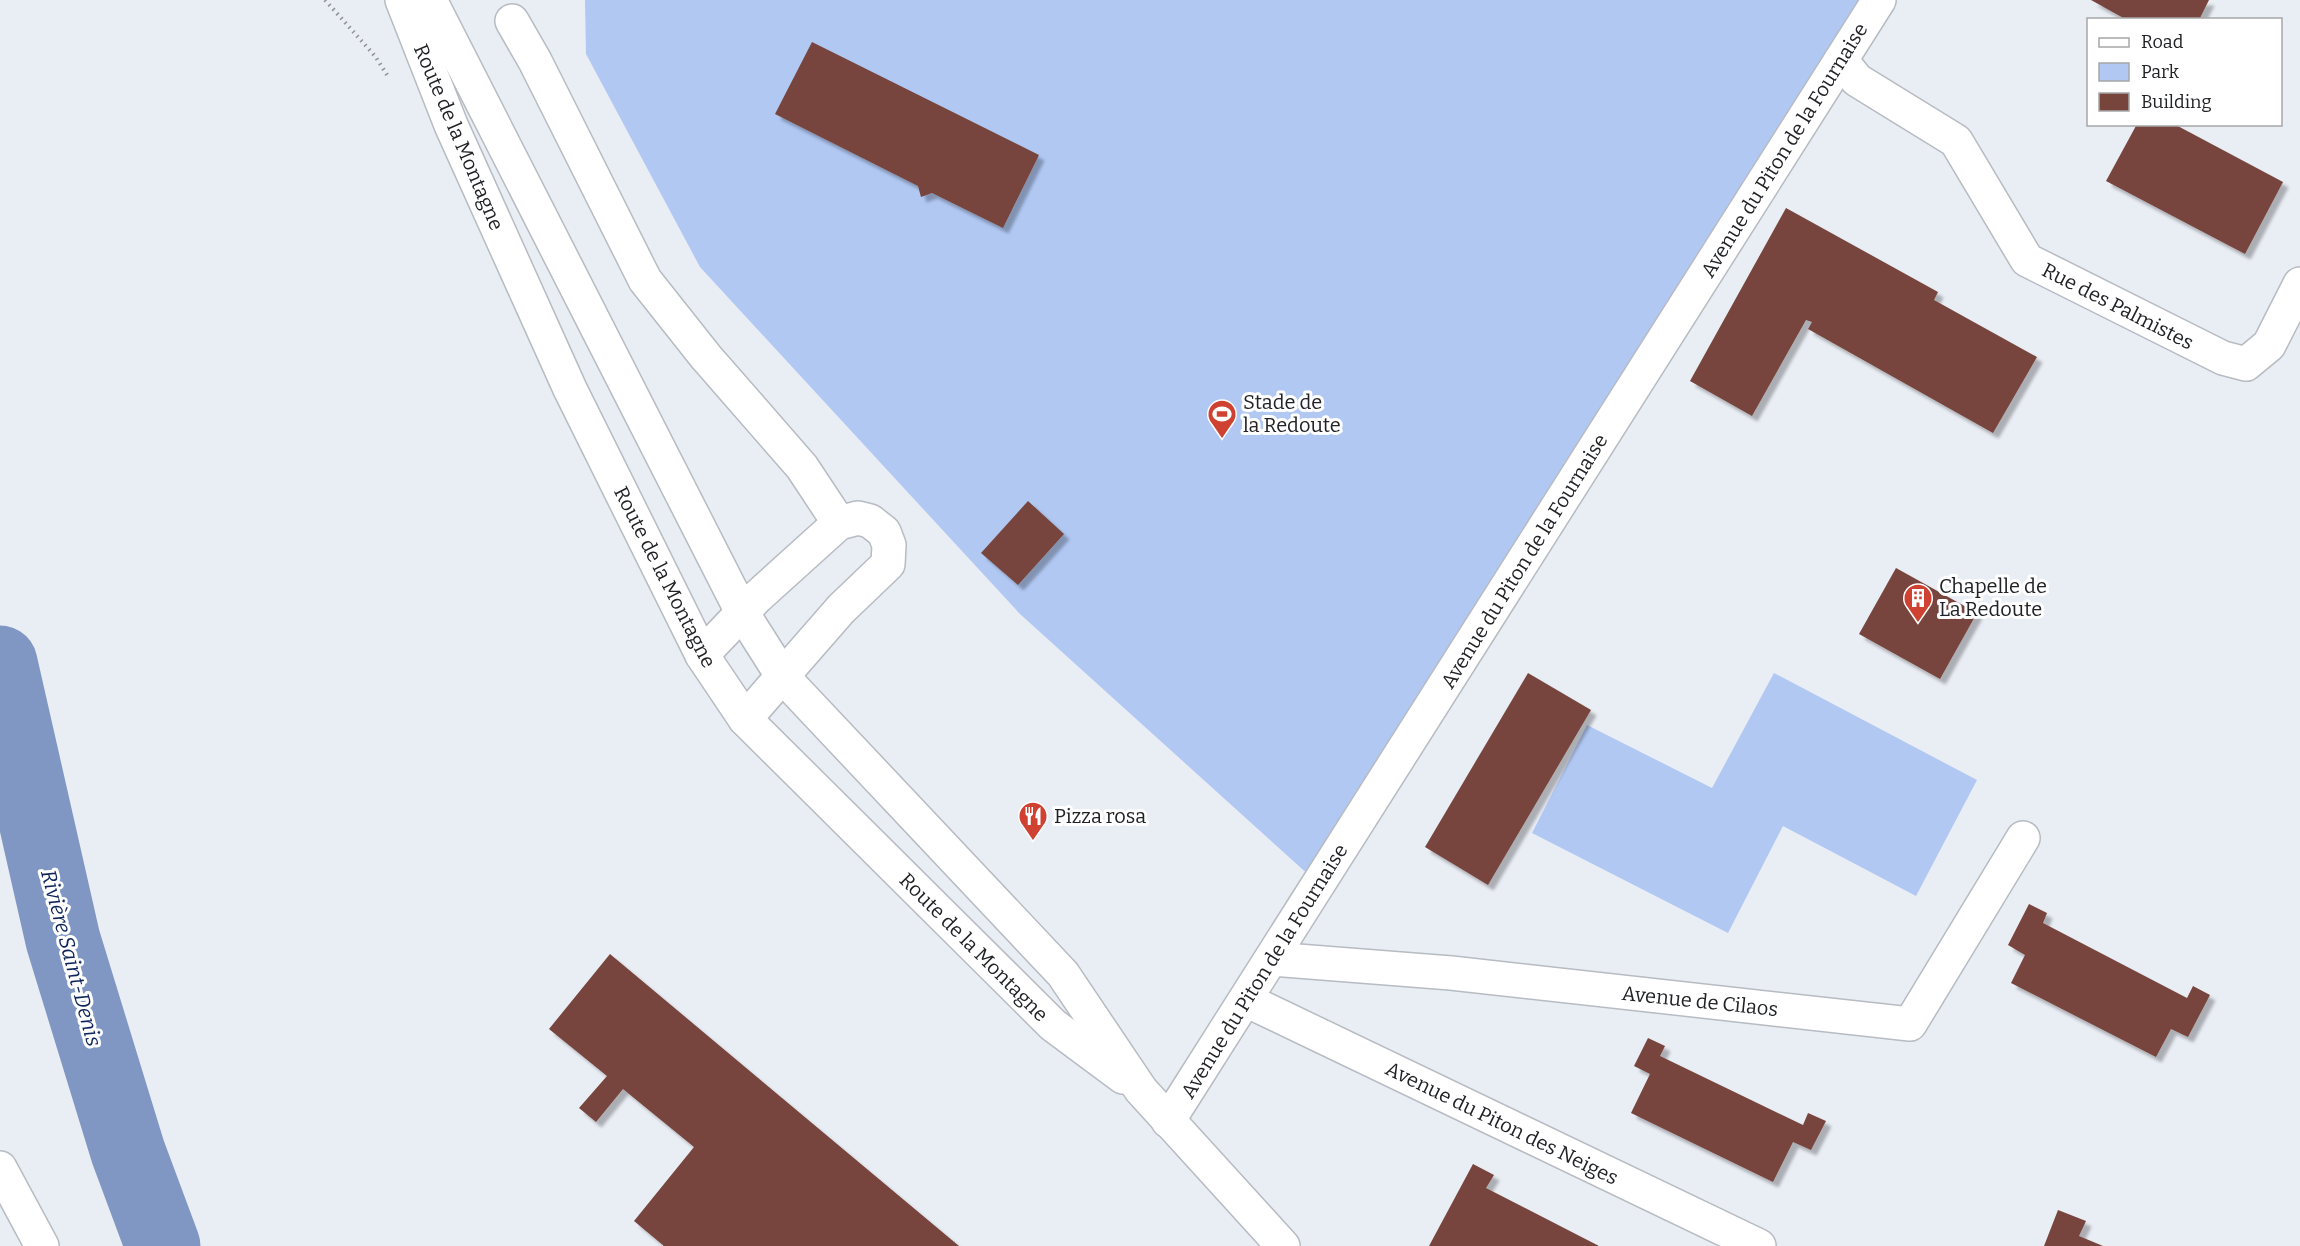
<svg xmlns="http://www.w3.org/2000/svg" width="2300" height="1246" viewBox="0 0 2300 1246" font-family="Bitter,serif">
<defs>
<filter id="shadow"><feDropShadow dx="5.5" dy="5.5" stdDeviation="1.5" flood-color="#0004"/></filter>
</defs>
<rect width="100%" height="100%" fill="#e9edf4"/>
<!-- green -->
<g fill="#b1c8f3">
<polygon points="585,0 1860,0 1311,877 1020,614 700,267 586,54"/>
<polygon points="1774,673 1977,780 1916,896 1783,826 1728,933 1532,833 1587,725 1712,788"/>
</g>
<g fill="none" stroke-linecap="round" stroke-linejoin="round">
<!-- river -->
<polyline stroke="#8097c3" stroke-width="75" points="0,663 63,940 128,1152 163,1246"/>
</g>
<!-- building -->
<g fill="#77453c" filter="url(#shadow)">
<polygon points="2091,0 2209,0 2199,20 2127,20"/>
<polygon points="812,42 1039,155 1003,228 932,193 921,197 918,186 775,114"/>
<polygon points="2137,124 2174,124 2283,182 2245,254 2106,181"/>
<polygon points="1786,208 1938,292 1934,300 2037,357 1993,433 1808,329 1812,322 1806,320 1752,416 1690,381"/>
<polygon points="1028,501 1064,534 1018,585 981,553"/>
<polygon points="1896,568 1977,613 1940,679 1859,634"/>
<polygon points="1528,673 1591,710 1488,885 1425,847"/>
<polygon points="2029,904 2047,913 2043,923 2187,998 2193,986 2210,995 2188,1037 2171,1029 2156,1057 2011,983 2025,955 2008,945"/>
<polygon points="610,954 959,1246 664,1246 634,1221 694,1147 623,1089 596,1122 579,1108 607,1076 549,1029"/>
<polygon points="1648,1038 1665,1046 1660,1056 1803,1125 1808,1113 1826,1121 1811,1150 1793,1142 1773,1182 1631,1113 1650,1074 1634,1066"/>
<polygon points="1473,1164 1494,1175 1486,1188 1599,1246 1429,1246"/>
<polygon points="2058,1210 2086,1221 2079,1236 2103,1246 2044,1246"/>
</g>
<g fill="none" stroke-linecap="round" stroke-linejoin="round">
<!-- minor casing -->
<g stroke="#b7bbc2" stroke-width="36">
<g id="minor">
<polyline points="512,21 535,61 645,280 706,357 802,467 839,523"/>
<polyline points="1841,60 1857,80 1956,141 2027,260 2223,358 2246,364 2269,345 2300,284"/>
<polyline points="702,655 756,598 839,523 858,518 870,521 884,532 889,545 888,564 841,609 745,719"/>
<polyline points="1272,959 1451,973 1910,1024 2023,838"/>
<polyline points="1246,1000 1759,1246"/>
<polyline points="1168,1121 1879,0"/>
<polyline points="0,1168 42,1246"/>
</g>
</g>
<!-- major casing -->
<g stroke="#b7bbc2" stroke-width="36">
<g id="major">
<polyline points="402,0 451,125 570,389 702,655 745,719 1053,1025 1123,1077"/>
<polyline points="430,0 743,614 783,677 1063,974 1141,1090 1283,1246"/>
</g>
</g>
<!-- path -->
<polyline stroke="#8f9196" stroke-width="4" stroke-dasharray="1.5 4.5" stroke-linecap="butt" points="325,0 375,56 389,78"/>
<!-- minor -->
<use href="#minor" stroke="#fff" stroke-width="33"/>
<!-- major -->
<use href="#major" stroke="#fff" stroke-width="33"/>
</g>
<!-- icons -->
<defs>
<g id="stadium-pin" transform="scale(1.5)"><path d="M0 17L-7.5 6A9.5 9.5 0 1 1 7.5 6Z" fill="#cf4231" stroke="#fff"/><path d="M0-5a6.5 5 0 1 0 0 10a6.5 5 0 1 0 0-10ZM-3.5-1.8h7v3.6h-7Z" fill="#fff"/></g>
<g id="building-pin" transform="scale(1.5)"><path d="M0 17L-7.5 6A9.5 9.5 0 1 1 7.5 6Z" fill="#cf4231" stroke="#fff"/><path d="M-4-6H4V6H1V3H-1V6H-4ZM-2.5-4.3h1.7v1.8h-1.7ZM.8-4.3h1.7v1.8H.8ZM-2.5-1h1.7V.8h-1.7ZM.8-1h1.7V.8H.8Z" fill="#fff"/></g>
<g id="restaurant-pin" transform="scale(1.5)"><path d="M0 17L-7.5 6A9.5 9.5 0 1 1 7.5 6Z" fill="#cf4231" stroke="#fff"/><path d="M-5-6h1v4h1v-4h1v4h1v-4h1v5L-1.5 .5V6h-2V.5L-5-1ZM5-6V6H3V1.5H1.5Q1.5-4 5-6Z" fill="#fff"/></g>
</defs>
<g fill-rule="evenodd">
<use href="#stadium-pin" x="1222" y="414"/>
<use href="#building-pin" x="1918" y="598"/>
<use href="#restaurant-pin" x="1033" y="816"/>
</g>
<g text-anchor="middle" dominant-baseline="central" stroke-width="6" stroke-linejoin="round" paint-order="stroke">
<!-- street labels -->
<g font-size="20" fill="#212225" stroke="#fff">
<text transform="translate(459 137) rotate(67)">Route de la Montagne</text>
<text transform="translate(1784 150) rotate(-58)">Avenue du Piton de la Fournaise</text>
<text transform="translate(2118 306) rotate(27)">Rue des Palmistes</text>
<text transform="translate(1524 561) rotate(-58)">Avenue du Piton de la Fournaise</text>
<text transform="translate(665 577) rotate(63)">Route de la Montagne</text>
<text transform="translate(974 947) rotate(45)">Route de la Montagne</text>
<text transform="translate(1264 971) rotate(-58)">Avenue du Piton de la Fournaise</text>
<text transform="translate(1700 1001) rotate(6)">Avenue de Cilaos</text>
<text transform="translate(1502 1123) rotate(26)">Avenue du Piton des Neiges</text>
</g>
<!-- poi labels -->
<g font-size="20" fill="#212225" stroke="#fff" text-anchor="start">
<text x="1243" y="402">Stade de<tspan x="1243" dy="23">la Redoute</tspan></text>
<text x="1939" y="586">Chapelle de<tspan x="1939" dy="23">La Redoute</tspan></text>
<text x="1054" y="816">Pizza rosa</text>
</g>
<!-- water labels -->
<g font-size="21" font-style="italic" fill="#0c245a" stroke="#fff">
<text transform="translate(71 958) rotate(75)">Rivière Saint-Denis</text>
</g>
</g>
<!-- legend -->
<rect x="2087" y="18" width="195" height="108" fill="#ffffff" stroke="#a6a7a8" stroke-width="1.5"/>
<rect x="2099" y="38" width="30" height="9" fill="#ffffff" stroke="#a6a7a8" stroke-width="1.5"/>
<text x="2141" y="48" font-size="18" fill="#212225">Road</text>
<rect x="2099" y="63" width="30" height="18" fill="#b1c8f3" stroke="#a6a7a8" stroke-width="1.5"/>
<text x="2141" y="78" font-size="18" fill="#212225">Park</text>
<rect x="2099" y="93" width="30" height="18" fill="#77453c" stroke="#a6a7a8" stroke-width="1.5"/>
<text x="2141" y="108" font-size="18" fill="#212225">Building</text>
</svg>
